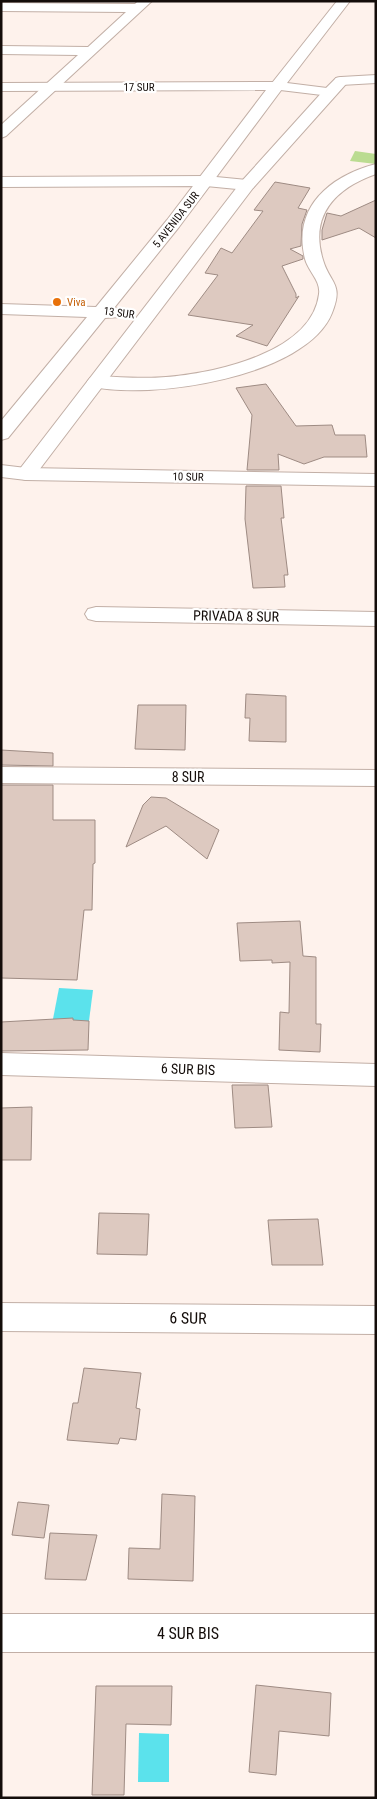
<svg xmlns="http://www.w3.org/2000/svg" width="377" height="1799" viewBox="0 0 377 1799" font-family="'Roboto Condensed',sans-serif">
<rect width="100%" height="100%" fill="#fef2ec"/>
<!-- green -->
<polygon fill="#bbdc91" points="355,151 376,154 376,164 350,161"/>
<!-- water -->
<g fill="#5be2ec">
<polygon points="59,988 93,990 89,1021 53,1019"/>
<polygon points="139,1733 169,1734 169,1782 138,1782"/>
</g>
<!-- building -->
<g fill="#ddc9c0" stroke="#9e8b83">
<polygon points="275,182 310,188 298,208 307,210 302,224 301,246 290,249 303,256 303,259 282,266 296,294 296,298 299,296 267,346 236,336 253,325 188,315 218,275 205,273 221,248 232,253 263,211 254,210"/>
<polygon points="376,200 376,238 359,228 322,240 322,230 327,213 341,216"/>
<polygon points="266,384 296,426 332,425 335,435 365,435 367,457 324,457 304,464 278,454 279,470 247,470 252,415 236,388"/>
<polygon points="246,486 281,486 284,518 281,518 288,575 284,575 285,587 253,588 245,519"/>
<polygon points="246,694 286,696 286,742 249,741 250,718 245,718"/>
<polygon points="138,705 186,705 185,750 135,749"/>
<polygon points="1,750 53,753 53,766 1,765"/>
<polygon points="1,785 53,785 53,820 95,820 95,863 93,864 92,910 84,910 77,980 1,978"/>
<polygon points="151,797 166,798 219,830 207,859 166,826 126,847 143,805"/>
<polygon points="300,921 303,956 316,957 316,1024 321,1024 320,1052 279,1050 280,1012 289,1013 290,962 272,963 272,960 240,961 237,923"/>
<polygon points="73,1018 73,1020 89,1021 88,1050 1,1051 1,1022"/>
<polygon points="232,1085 268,1085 272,1127 235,1128"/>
<polygon points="32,1107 31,1160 1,1160 1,1108"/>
<polygon points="99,1213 149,1214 147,1255 97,1254"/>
<polygon points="318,1219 323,1265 272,1265 268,1220"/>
<polygon points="84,1368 141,1373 136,1408 140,1409 136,1440 120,1438 118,1444 67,1440 73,1403 78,1403"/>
<polygon points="162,1494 195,1496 193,1581 128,1579 129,1548 160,1549"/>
<polygon points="18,1502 49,1505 44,1538 12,1535"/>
<polygon points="50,1533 97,1535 86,1580 45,1579"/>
<polygon points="256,1685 331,1693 329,1736 279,1731 276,1775 249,1772"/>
<polygon points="96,1686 172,1686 171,1725 126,1724 124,1795 92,1795"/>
</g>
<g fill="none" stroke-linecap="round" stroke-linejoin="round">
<!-- minor casing -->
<g stroke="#c2afa6" stroke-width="2">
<g id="minor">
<polygon points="138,1 152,1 6,136 1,138 1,125 78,55 1,54 1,46 88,47 126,12 1,11 1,3 135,4"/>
<polygon points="337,1 350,1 287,83 335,89 337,92 335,95 330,96 272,89 270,86 272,83"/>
<polygon points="376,75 376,83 341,85 336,84 334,81 336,78 341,77"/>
<path d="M376,164V174C336,188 309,215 323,260C330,284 344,283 332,313C307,377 149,401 90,386L87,382L90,378L97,376C120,377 143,379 166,377C214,373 312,353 319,294C321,281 308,271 305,259C292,207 330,176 376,164Z"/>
<polygon points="206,176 247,180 253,182 255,185 253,188 247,190 206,186 1,187 1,177"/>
<polygon points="1,465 26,468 376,474 376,486 26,480 1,477"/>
<polygon points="96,607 376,612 376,626 96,621 88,619 85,614 88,609"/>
<polygon points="1,767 376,770 376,786 1,783"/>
<polygon points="1,1053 376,1064 376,1086 1,1075"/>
<polygon points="1,1303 376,1306 376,1334 1,1331"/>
<rect x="1" y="1614" width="375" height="38"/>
</g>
</g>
<!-- tertiary casing -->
<g stroke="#c2afa6" stroke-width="2">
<g id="tertiary">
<polygon points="341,77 346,78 348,81 346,84 253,188 33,478 26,480 19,478 16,474 19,470 241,182 325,89 336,78"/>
<polygon points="277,82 282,83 284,86 282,89 179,227 114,308 121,309 124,313 121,317 105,318 8,438 1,440 1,421 87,317 1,314 1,304 96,307 167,220 266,90 1,91 1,83"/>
</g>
</g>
<!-- minor -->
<use href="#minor" fill="#fff" fill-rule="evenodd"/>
<!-- tertiary -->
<use href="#tertiary" fill="#fff" fill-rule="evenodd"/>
</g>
<!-- markers -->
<circle fill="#e8710a" stroke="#fff" stroke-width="2" cx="57" cy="302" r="5"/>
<g text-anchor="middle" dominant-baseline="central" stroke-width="4.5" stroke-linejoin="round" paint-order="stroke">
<!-- far-street labels -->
<g font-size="11" fill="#140d0a" stroke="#fff">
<text x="139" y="87">17 SUR</text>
<text transform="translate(176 220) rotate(-52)">5 AVENIDA SUR</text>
<text transform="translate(119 313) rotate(7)">13 SUR</text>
<text transform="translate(188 477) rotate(1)">10 SUR</text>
</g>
<!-- far-food labels -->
<g font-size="11" fill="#c56008" stroke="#fff" text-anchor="start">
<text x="67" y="302">Viva</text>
</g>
<!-- street labels -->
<g font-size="14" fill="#140d0a" stroke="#fff">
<text transform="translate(236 616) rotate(1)">PRIVADA 8 SUR</text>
<text x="188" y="777">8 SUR</text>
<text transform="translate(188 1069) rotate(2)">6 SUR BIS</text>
</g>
<!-- near-street labels -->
<g font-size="16" fill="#140d0a" stroke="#fff">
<text transform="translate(188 1318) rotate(1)">6 SUR</text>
<text x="188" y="1633">4 SUR BIS</text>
</g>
</g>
<!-- border -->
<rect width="377" height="1799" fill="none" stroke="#140d0a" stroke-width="5"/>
</svg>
